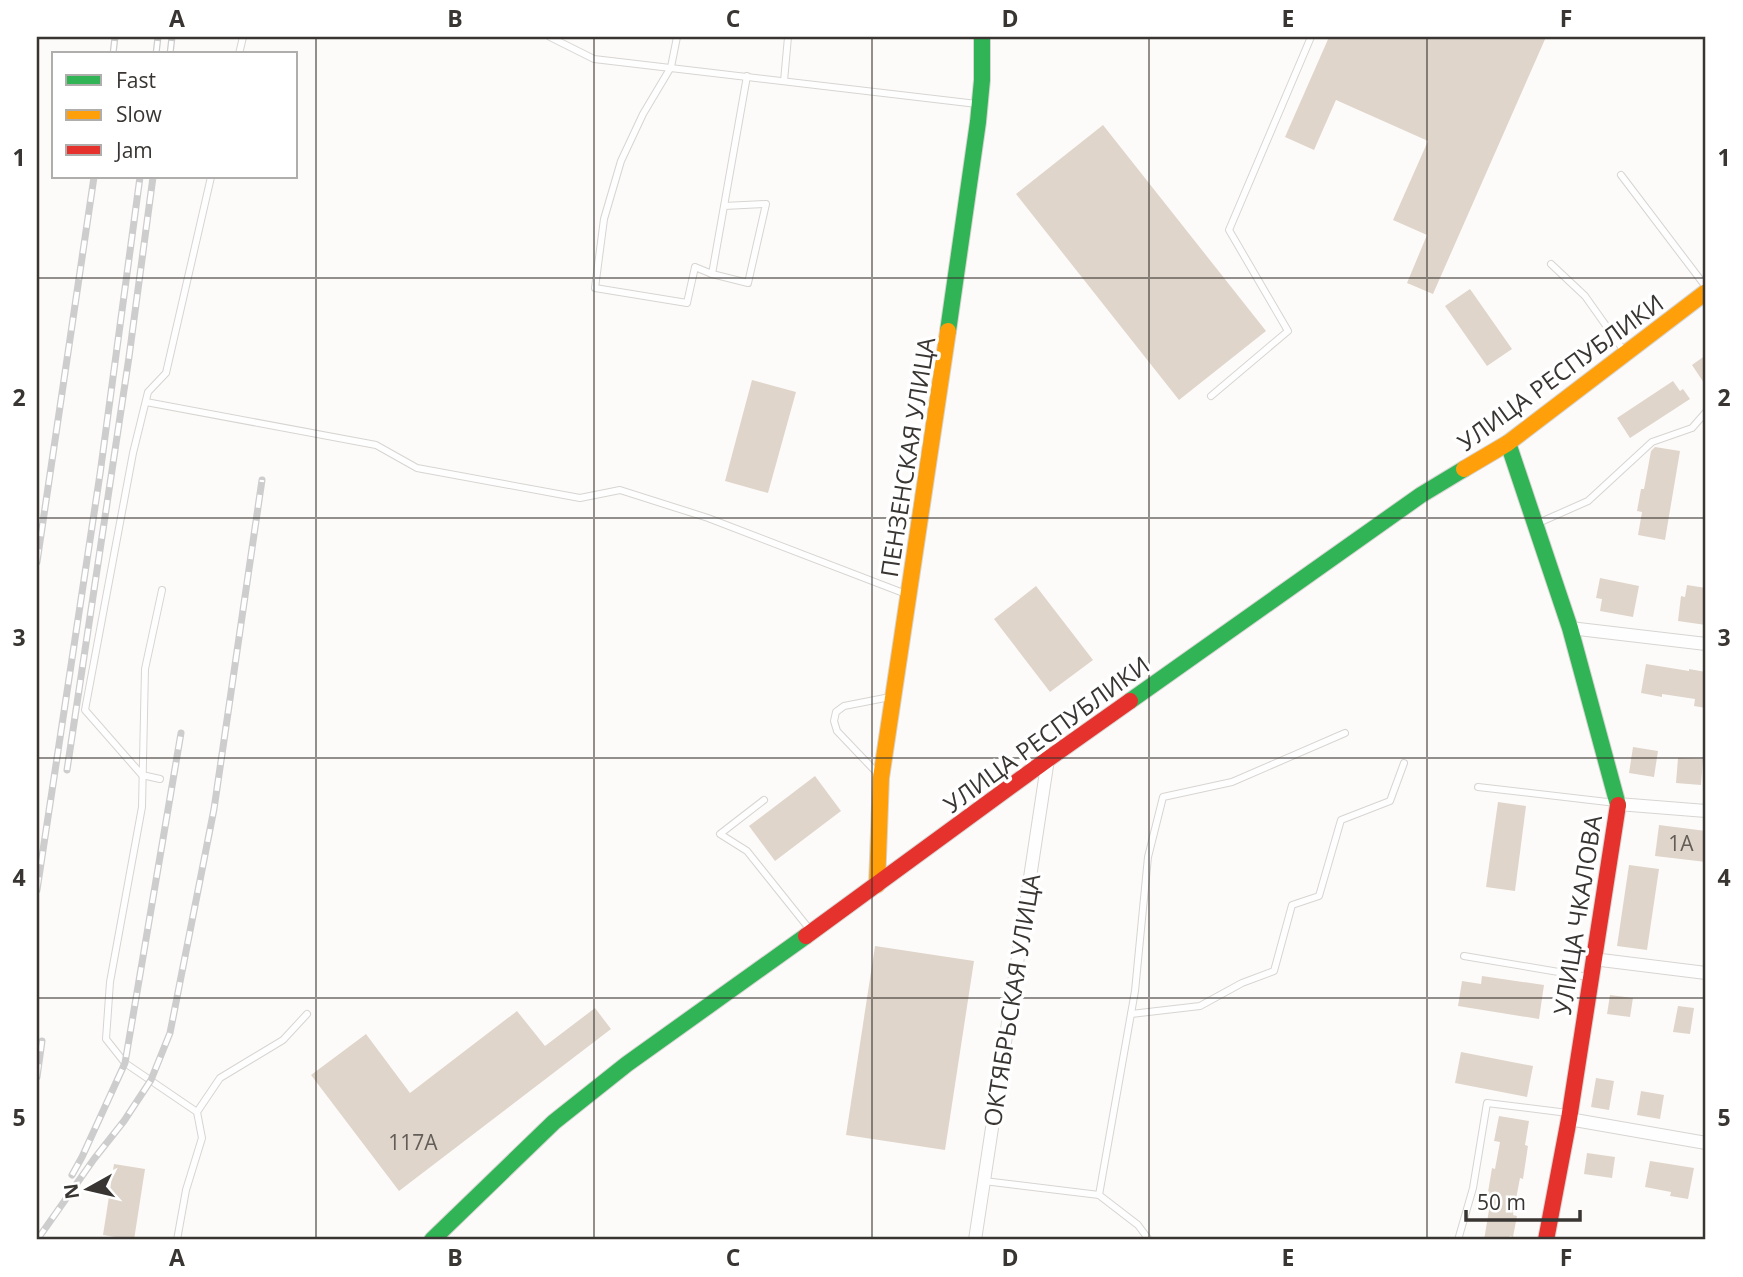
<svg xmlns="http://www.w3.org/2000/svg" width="1743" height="1277" viewBox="0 0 1743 1277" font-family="'Open Sans',sans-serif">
<rect width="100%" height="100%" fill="#fdfbf9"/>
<!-- building -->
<g fill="#dfd5ca">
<polygon points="1329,37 1546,37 1433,294 1407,283 1427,235 1393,220 1428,141 1336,100 1314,150 1285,137"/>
<polygon points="1103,125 1266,331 1179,400 1016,194"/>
<polygon points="1470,289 1512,349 1487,366 1445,306"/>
<polygon points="1706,355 1706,386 1692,365"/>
<polygon points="752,380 796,392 768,493 725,481"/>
<polygon points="1673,381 1680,391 1683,389 1690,399 1630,438 1617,418"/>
<polygon points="1655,447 1680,451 1665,540 1638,535 1642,512 1637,511 1641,489 1644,489 1651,451"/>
<polygon points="1600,578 1639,586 1633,617 1600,611 1602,599 1596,598"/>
<polygon points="1687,585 1706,588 1706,625 1678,621 1681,596 1685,597"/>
<polygon points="1036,586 1093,660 1050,692 994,619"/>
<polygon points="1646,664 1689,671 1689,669 1706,672 1706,708 1694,706 1695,699 1662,694 1662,697 1641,693"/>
<polygon points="1633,747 1658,751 1654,777 1629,773"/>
<polygon points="1678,758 1703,759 1701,785 1676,783"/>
<polygon points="815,776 841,811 775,861 749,826"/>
<polygon points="1498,802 1526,806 1515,891 1486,887"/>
<polygon points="1659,825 1706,831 1706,862 1655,856"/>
<polygon points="1629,865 1659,869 1647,950 1617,946"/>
<polygon points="875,946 974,961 945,1150 846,1135"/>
<polygon points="1482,976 1544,985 1539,1019 1458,1006 1462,981 1481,984"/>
<polygon points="1610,995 1633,998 1630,1017 1607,1014"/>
<polygon points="1678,1006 1694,1008 1690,1034 1673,1032"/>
<polygon points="595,1008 611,1029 399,1191 311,1075 366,1034 410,1093 517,1011 545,1046"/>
<polygon points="1461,1052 1533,1066 1527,1097 1455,1083"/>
<polygon points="1596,1078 1614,1081 1609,1110 1591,1107"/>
<polygon points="1641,1091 1664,1095 1660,1119 1637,1115"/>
<polygon points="1499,1116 1529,1121 1525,1145 1528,1146 1523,1179 1520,1178 1513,1215 1517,1216 1513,1237 1510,1236 1509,1240 1484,1240 1490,1204 1486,1204 1492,1168 1495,1169 1500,1142 1494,1141"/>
<polygon points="1587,1153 1615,1157 1612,1178 1584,1174"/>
<polygon points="1650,1161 1694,1168 1688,1199 1670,1196 1671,1192 1645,1187"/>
<polygon points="114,1164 145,1169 134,1240 103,1235"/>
</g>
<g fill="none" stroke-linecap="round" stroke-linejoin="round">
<!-- lane casing -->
<g stroke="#d7d5d2" stroke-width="8">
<g id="lane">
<polyline points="550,37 594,59 977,104"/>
<polyline points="677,37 671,67 643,114 621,161 604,219 595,288 687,303 695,267 712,274"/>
<polyline points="239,54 243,37"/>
<polyline points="784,81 788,37"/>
<polyline points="1621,175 1706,287"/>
<polyline points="724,206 766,204 748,283 712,274 747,76"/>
<polyline points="1551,264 1585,296 1624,351"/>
<polyline points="1211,396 1288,331 1229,230 1311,37"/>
<polyline points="146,402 376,445 417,468 580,498 620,490 708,518 906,594"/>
<polyline points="1536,524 1588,501 1652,442 1692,428 1706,412"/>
<polyline points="162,590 145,669 142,807 110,982 106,1039 125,1063 197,1112 202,1138 186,1190 177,1240"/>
<polyline points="878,774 837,731 834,721 836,712 844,706 890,697"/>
<polyline points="160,779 142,775 85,710 133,453 148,392 166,373 211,177"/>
<polyline points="1478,787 1616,803"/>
<polyline points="764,800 720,834 747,851 811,931"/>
<polyline points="1464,956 1588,977"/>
<polyline points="1131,1014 1200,1006 1242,983 1274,971 1292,905 1319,896 1341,820 1390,801 1404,763"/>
<polyline points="197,1112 220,1078 283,1040 307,1014"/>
<polyline points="984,1181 1099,1195 1135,991 1148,857 1163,797 1232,782 1345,733"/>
<polyline points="1099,1195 1138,1225 1149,1240"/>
<polyline points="1458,1240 1473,1188 1487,1103 1568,1113"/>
</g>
</g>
<!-- street casing -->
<g stroke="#d7d5d2" stroke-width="14">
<g id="street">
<polyline points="1570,628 1706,644"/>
<polyline points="1618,804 1706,811"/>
<polyline points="1593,959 1706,973"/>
<polyline points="1569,1119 1706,1143"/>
<polyline points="975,1240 1048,759"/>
</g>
</g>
<!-- fast casing -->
<g stroke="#d7d5d2" stroke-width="18">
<g id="fast">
<polyline points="948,331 978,122 982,80 982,37"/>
<polyline points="1508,443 1570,628 1618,805"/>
<polyline points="1130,701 1421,495 1464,469"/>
<polyline points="432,1240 554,1122 627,1064 806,936"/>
</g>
</g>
<!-- slow casing -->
<g stroke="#d7d5d2" stroke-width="18">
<g id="slow">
<polyline points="1464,469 1508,443 1706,292"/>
<polyline points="877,885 881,778 948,331"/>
</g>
</g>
<!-- jam casing -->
<g stroke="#d7d5d2" stroke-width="18">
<g id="jam">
<polyline points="806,936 1048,759 1130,701"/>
<polyline points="1546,1240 1569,1119 1618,805"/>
</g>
</g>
<!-- lane -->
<use href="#lane" stroke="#fffefe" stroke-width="6"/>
<!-- street -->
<use href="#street" stroke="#fffefe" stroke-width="12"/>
<!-- fast -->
<use href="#fast" stroke="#30b455" stroke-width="16"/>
<!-- slow -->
<use href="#slow" stroke="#ff9f0a" stroke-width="16"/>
<!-- jam -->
<use href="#jam" stroke="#e5322d" stroke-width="16"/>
<!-- rail casing -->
<g stroke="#cdcdcd" stroke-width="7">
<g id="rail">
<polyline points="113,54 115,37"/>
<polyline points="156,54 158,37"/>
<polyline points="170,54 172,37"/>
<polyline points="37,562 94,177"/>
<polyline points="67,770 129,357 153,177"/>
<polyline points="37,890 100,474 140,177"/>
<polyline points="37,1077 42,1041"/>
<polyline points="72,1175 82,1157 125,1063 181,733"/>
<polyline points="37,1240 94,1159 124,1121 151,1080 170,1033 214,809 262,480"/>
</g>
</g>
<!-- rail -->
<use href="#rail" stroke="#fff" stroke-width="4.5" stroke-dasharray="13" stroke-linecap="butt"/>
</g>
<!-- grid -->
<path fill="none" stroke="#383532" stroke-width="2" stroke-opacity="0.55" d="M316,37V1240M594,37V1240M872,37V1240M1149,37V1240M1427,37V1240M37,278H1706M37,518H1706M37,758H1706M37,998H1706"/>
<g text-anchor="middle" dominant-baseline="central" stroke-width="7" stroke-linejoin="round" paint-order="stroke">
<!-- number labels -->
<g font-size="21" fill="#625d58">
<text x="1681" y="843">1А</text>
<text x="413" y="1142">117А</text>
</g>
<!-- street labels -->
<g font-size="24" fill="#383532" stroke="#fff">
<text transform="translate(1560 372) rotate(-36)">УЛИЦА РЕСПУБЛИКИ</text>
<text transform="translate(907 457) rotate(-81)">ПЕНЗЕНСКАЯ УЛИЦА</text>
<text transform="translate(1046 734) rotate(-36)">УЛИЦА РЕСПУБЛИКИ</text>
<text transform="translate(1577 915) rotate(-81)">УЛИЦА ЧКАЛОВА</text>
<text transform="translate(1011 1000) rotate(-81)">ОКТЯБРЬСКАЯ УЛИЦА</text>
</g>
</g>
<!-- border -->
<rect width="1743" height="1277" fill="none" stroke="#ffffff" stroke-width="77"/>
<!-- legend -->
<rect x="52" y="52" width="245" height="126" fill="#ffffff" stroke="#afaead" stroke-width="2"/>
<rect x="66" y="75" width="35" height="10" fill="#30b455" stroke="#afaead" stroke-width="2"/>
<text x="116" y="88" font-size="21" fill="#383532">Fast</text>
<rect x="66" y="110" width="35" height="10" fill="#ff9f0a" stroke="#afaead" stroke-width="2"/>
<text x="116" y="122" font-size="21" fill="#383532">Slow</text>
<rect x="66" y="145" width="35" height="10" fill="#e5322d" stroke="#afaead" stroke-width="2"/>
<text x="116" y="158" font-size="21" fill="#383532">Jam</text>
<!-- north arrow -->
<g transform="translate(88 1189) rotate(262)" stroke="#ffffff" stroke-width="5" paint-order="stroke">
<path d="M0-5L12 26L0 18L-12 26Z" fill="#383532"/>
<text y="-10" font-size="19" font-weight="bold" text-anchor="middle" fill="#383532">N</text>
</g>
<!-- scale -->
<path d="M1466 1210v10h114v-10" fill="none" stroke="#383532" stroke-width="3.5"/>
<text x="1477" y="1210" font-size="21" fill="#383532" stroke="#ffffff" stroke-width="5" paint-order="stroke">50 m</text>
<rect x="38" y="38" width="1666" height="1200" fill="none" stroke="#383532" stroke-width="2.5"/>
<g font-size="23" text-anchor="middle" font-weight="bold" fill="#383532">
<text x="177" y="27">A</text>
<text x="455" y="27">B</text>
<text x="733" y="27">C</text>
<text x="1010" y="27">D</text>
<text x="1288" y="27">E</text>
<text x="1566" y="27">F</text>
<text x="19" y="166">1</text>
<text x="1724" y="166">1</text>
<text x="19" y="406">2</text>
<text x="1724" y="406">2</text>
<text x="19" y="646">3</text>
<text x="1724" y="646">3</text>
<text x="19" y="886">4</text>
<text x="1724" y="886">4</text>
<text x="19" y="1126">5</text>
<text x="1724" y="1126">5</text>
<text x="177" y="1266">A</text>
<text x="455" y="1266">B</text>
<text x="733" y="1266">C</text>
<text x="1010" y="1266">D</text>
<text x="1288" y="1266">E</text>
<text x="1566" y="1266">F</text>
</g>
</svg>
